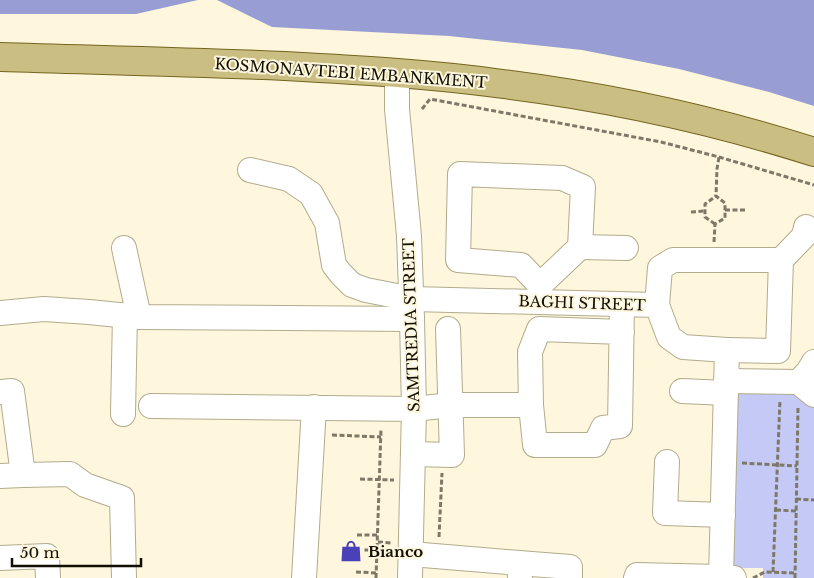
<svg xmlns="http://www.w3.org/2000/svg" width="814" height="578" viewBox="0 0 814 578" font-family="'Libre Baskerville',serif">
<rect width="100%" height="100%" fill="#fef7dd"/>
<!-- green -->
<polygon fill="#c4caf5" points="783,386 814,401 814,578 763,578 763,568 732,568 738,390"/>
<!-- water -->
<g fill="#989ed4">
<polygon points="0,0 198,0 136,14 0,14"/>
<polygon points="217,0 814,0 814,106 769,92 679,69 582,50 449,36 272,27"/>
</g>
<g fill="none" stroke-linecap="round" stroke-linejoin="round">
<!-- minor casing -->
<g stroke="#b2ab8c" stroke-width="26">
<g id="minor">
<polyline points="397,73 397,109 409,236 412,319 414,409 410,578"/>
<polyline points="250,170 289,179 311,194 327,223 334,265 341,274 352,285 366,290 412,299 657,305 669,337 683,347 727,350 721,577 734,578"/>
<polyline points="580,247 626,248"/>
<polyline points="124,248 139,317"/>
<polyline points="781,260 804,236 806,227"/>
<polyline points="540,285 580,247 583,187 562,178 460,174 458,260 521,265 540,285 540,301"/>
<polyline points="622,305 620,426 603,428 595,445 535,445 531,405 530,352 539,329 622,332"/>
<polyline points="657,305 660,268 673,260 781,260 778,351 727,350"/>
<polyline points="0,313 44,309 89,312 139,317 412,319"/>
<polyline points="726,381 798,382 814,395"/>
<polyline points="798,382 808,372 814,362"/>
<polyline points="682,391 726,393"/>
<polyline points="0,392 12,391 23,475 70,474 85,485 122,498 124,578"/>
<polyline points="151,406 414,409 451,405 531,405"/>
<polyline points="123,414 125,315"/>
<polyline points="413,454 452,455 448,329"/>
<polyline points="667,462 665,513 723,515"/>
<polyline points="0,476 23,475"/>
<polyline points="411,554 519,563 520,578"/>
<polyline points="0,558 47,556 48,578"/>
<polyline points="519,563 570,567 570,578"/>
<polyline points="304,578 314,407"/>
<polyline points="636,578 637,575 678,576"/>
<polyline points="678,578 678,576 721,577"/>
</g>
</g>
<!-- major casing -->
<g stroke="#74641f" stroke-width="30">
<path id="major" d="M0,57C95,60 190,62 285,66C358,70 431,74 503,84C607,97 714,120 814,152"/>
</g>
<!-- path -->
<g stroke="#7d7867" stroke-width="3" stroke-dasharray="5 2.5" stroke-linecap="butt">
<polyline points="422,109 430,99 661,142 719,157 814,185"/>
<polyline points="725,210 745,210"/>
<polyline points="691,212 705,211"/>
<polyline points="715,224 705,217 705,204 716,196"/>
<polyline points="714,242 715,224 725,218 725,203 716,196 717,169 719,157"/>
<polyline points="332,435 381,437"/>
<polyline points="742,463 797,466"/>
<polyline points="360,479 394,480"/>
<polyline points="796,499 814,500"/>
<polyline points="776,510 796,511"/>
<polyline points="357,535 378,535"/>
<polyline points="439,537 442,473"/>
<polyline points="378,542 392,543"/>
<polyline points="357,550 377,550"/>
<polyline points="356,572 378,573"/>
<polyline points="773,572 780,400"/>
<polyline points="376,578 381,429"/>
<polyline points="753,578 765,572 796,573"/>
<polyline points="795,578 798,408"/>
</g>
<!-- minor -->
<use href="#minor" stroke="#fff" stroke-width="24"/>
<!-- major -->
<use href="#major" stroke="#cbbe82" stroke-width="28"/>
</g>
<!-- icons -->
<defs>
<g id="shop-bare" transform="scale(1.725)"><path d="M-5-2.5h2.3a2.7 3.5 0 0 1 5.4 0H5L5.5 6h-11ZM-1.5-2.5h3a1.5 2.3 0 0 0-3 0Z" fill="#4841b8" stroke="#fef7dd" stroke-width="2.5" paint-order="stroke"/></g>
</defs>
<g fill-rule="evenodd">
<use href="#shop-bare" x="351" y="551"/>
</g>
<g text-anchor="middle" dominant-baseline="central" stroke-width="4" stroke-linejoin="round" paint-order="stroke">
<!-- street labels -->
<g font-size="15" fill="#110e04" stroke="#fef7dd">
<text transform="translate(351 73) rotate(4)">KOSMONAVTEBI EMBANKMENT</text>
<text transform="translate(582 303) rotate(2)">BAGHI STREET</text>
<text transform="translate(411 325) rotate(-92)">SAMTREDIA STREET</text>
</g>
<!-- poi labels -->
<g font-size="15" font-weight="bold" fill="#110e04" stroke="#fef7dd" text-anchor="start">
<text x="368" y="551">Bianco</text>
</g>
</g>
<!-- scale -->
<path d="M12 558v8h129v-8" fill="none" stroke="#110e04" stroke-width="2.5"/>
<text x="20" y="558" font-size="15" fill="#110e04" stroke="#fef7dd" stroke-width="4" paint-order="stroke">50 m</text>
</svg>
